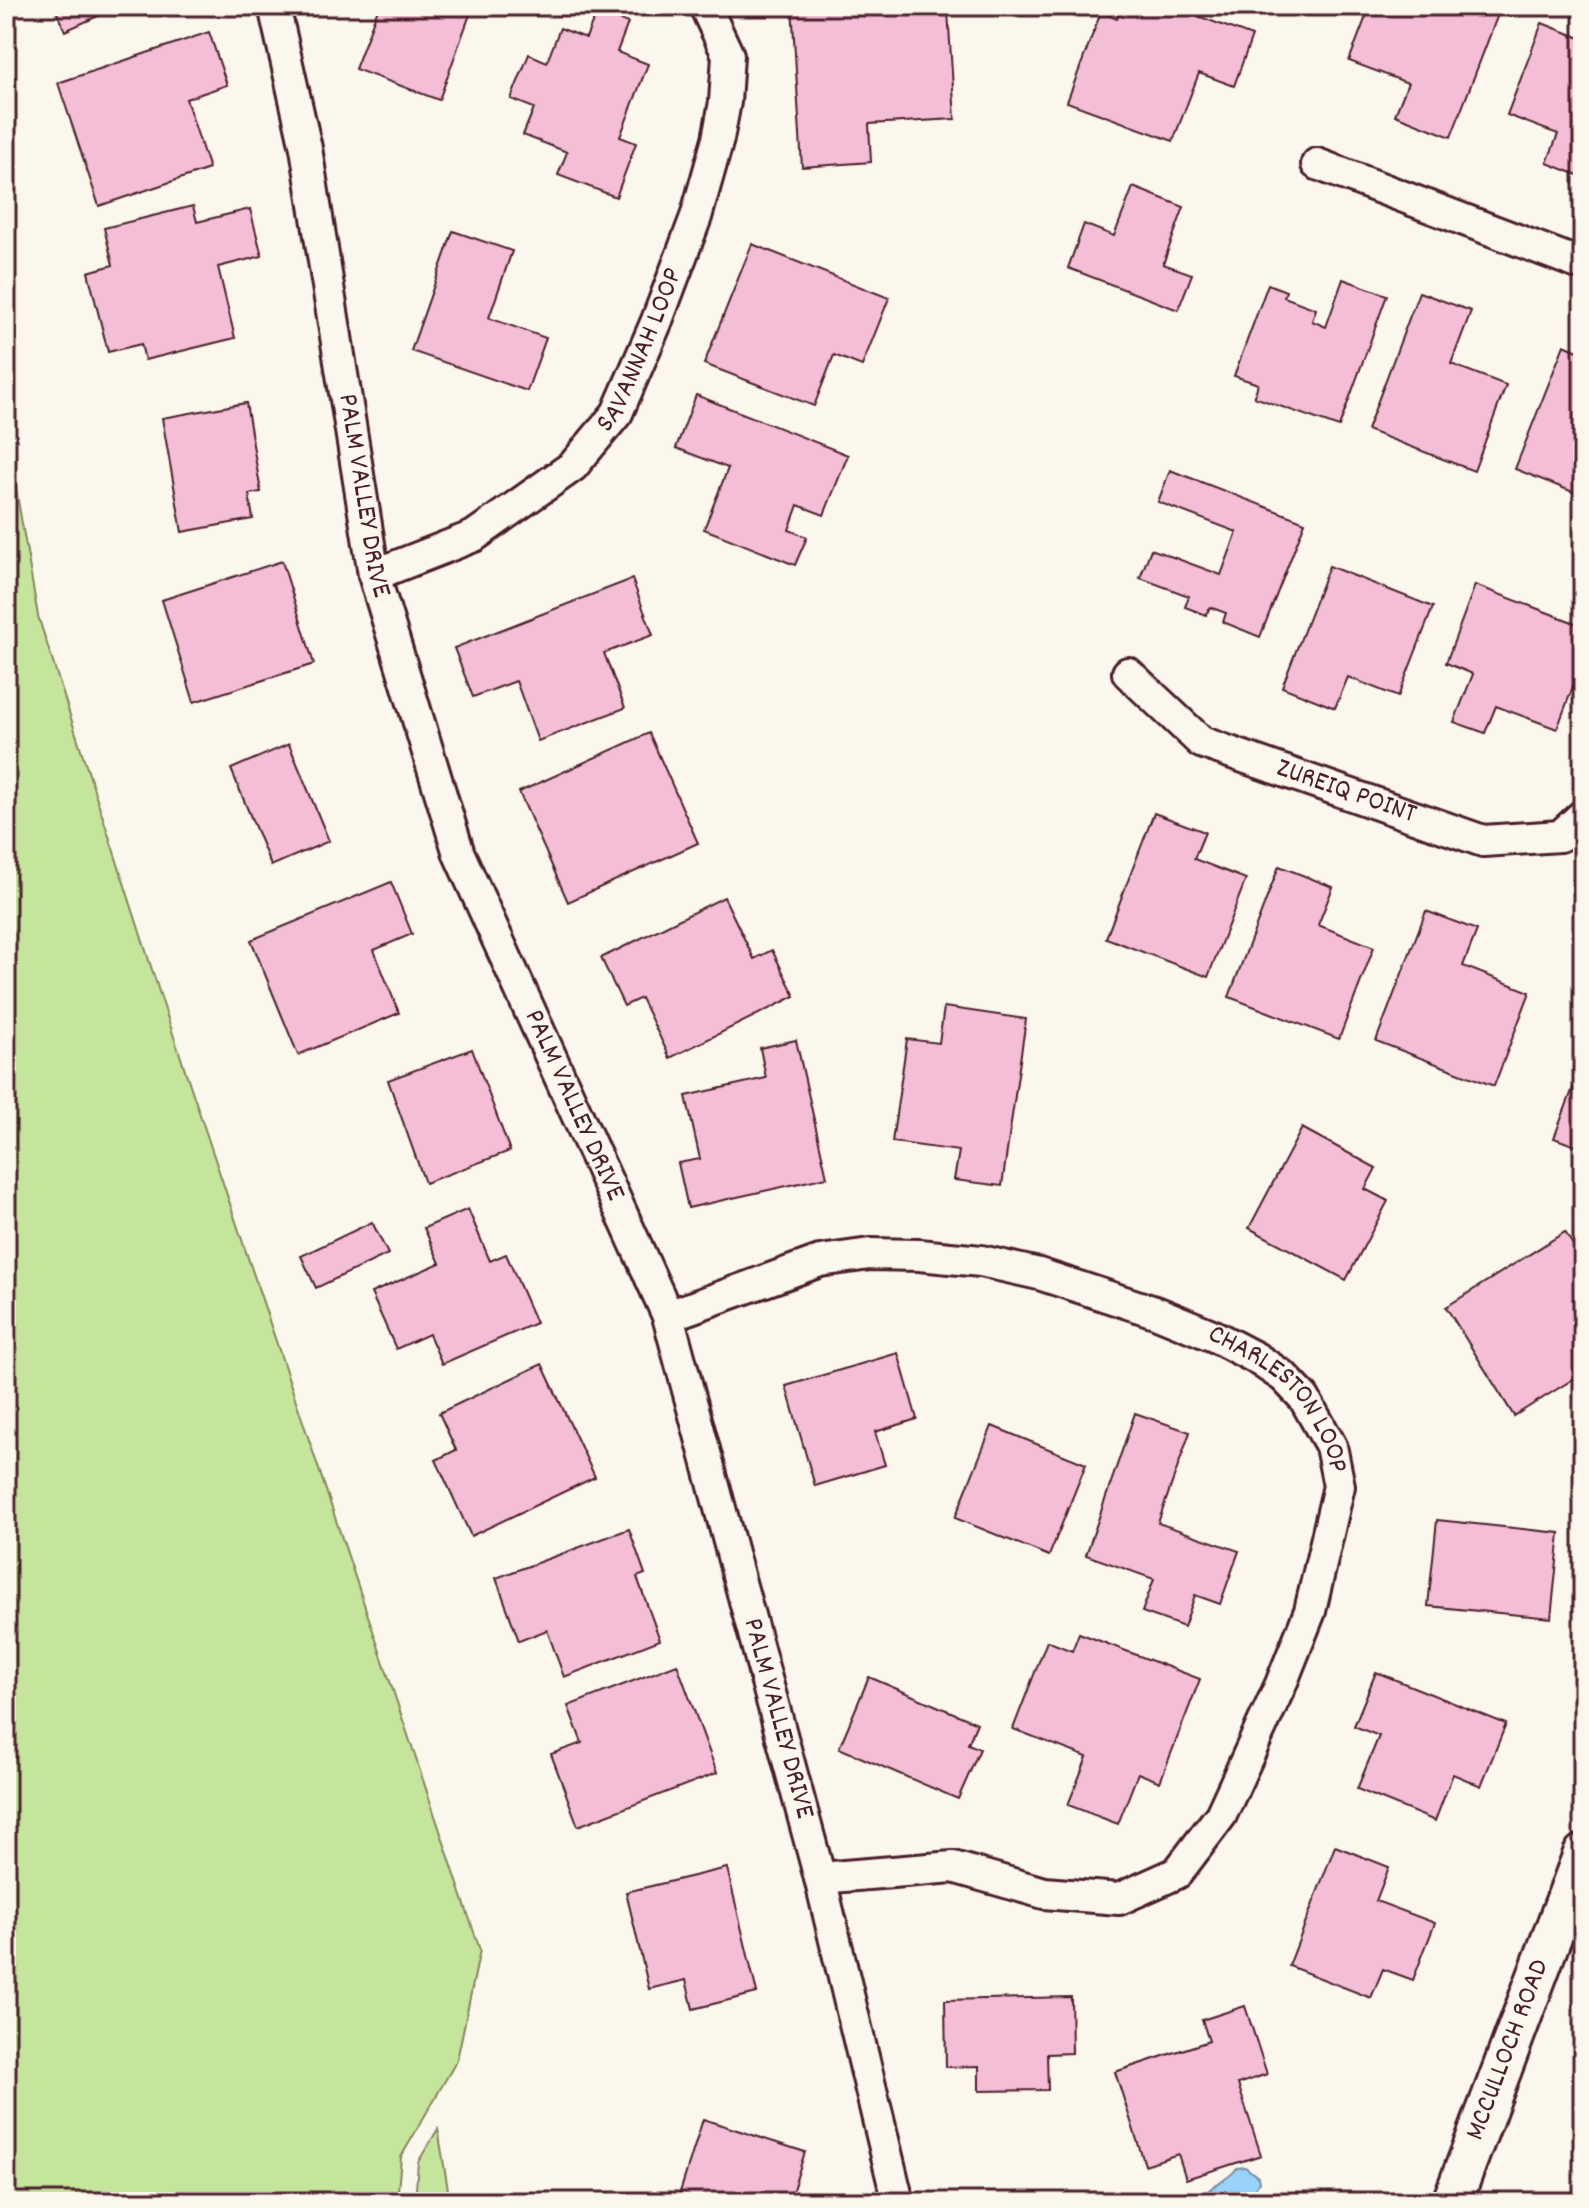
<svg xmlns="http://www.w3.org/2000/svg" width="1589" height="2208" viewBox="0 0 1589 2208" font-family="Dekko,sans-serif">
<rect width="100%" height="100%" fill="#fbf7ec"/>
<filter id="ink" filterUnits="userSpaceOnUse"><feTurbulence type="fractalNoise" baseFrequency=".0125" numOctaves="2"/><feDisplacementMap in="SourceGraphic" scale="16" xChannelSelector="R" yChannelSelector="G"/><feConvolveMatrix kernelMatrix="1 2 1 2 8 2 1 2 1" color-interpolation-filters="sRGB"/></filter>
<g filter="url(#ink)">
<!-- green -->
<g fill="#c5e49c" stroke="#888264" stroke-width="2">
<polygon points="6,431 38,616 166,1013 480,1950 457,2060 401,2157 397,2202 6,2202"/>
<polygon points="438,2129 450,2202 415,2202 418,2162"/>
</g>
<!-- water -->
<path fill="#99d3f9" stroke="#798ba7" stroke-width="2" d="M1245,2167L1258,2177L1259,2182L1250,2198L1231,2202H1208L1206,2193C1217,2180 1226,2183 1237,2168Z"/>
<!-- building -->
<g fill="#f4bed6" stroke="#4a1f2b" stroke-width="2">
<polygon points="54,6 120,6 65,31"/>
<polygon points="379,6 473,6 439,100 355,69"/>
<polygon points="792,6 940,6 941,11 948,11 955,119 869,124 871,162 802,167"/>
<polygon points="1122,6 1171,6 1252,36 1234,86 1199,73 1173,141 1067,102 1101,12 1117,19"/>
<polygon points="1370,6 1492,6 1500,9 1451,137 1395,115 1408,83 1349,61"/>
<polygon points="597,11 628,23 617,52 648,64 620,137 636,143 616,197 558,175 567,152 523,135 534,108 511,99 529,54 547,62 560,28 586,38"/>
<polygon points="1542,23 1583,39 1583,177 1547,163 1558,134 1507,115"/>
<polygon points="209,32 227,85 186,99 209,169 99,206 58,83"/>
<polygon points="1133,187 1184,207 1163,264 1192,274 1178,310 1068,268 1084,224 1114,236"/>
<polygon points="193,206 197,222 250,209 262,256 218,267 235,338 145,360 141,344 108,352 88,272 113,265 104,228"/>
<polygon points="453,231 512,251 489,318 546,338 527,391 411,351"/>
<polygon points="752,244 889,298 862,366 834,355 814,406 704,364"/>
<polygon points="1343,279 1387,295 1339,427 1254,397 1258,384 1234,376 1268,284 1286,291 1284,297 1316,309 1312,321 1326,327"/>
<polygon points="1419,292 1471,311 1451,364 1506,385 1474,471 1367,430"/>
<polygon points="1564,345 1583,353 1583,496 1515,469"/>
<polygon points="696,395 848,455 824,515 798,505 789,530 807,537 795,565 704,529 728,468 676,448"/>
<polygon points="246,403 261,492 249,494 253,519 182,532 162,418"/>
<polygon points="1170,470 1305,522 1260,637 1223,622 1226,613 1210,607 1206,615 1185,607 1189,596 1140,578 1151,549 1221,575 1237,532 1158,502"/>
<polygon points="282,561 314,664 194,702 162,600"/>
<polygon points="1329,566 1433,607 1398,697 1348,677 1335,708 1282,687"/>
<polygon points="632,579 653,635 604,653 625,708 538,741 516,681 473,697 454,648"/>
<polygon points="1475,585 1583,626 1583,660 1557,729 1496,706 1485,733 1454,722 1473,674 1446,663"/>
<polygon points="649,733 698,843 568,902 519,792"/>
<polygon points="289,744 329,841 271,866 231,769"/>
<polygon points="1154,813 1205,832 1194,859 1246,879 1208,977 1106,938"/>
<polygon points="1279,866 1333,887 1318,925 1374,947 1339,1039 1229,997"/>
<polygon points="391,882 412,934 374,950 399,1013 298,1055 251,940"/>
<polygon points="724,897 754,959 772,950 795,996 670,1058 641,998 624,1006 601,958"/>
<polygon points="1426,911 1477,930 1463,966 1530,992 1494,1086 1376,1041"/>
<polygon points="944,1007 1026,1019 1002,1186 954,1180 959,1151 892,1142 907,1039 939,1043"/>
<polygon points="796,1040 827,1177 688,1208 678,1163 700,1159 686,1096 766,1078 760,1048"/>
<polygon points="472,1049 510,1151 425,1183 388,1080"/>
<polygon points="1573,1088 1583,1092 1583,1149 1554,1138"/>
<polygon points="1302,1128 1376,1168 1365,1189 1388,1201 1346,1280 1249,1228"/>
<polygon points="468,1209 490,1261 506,1254 536,1323 442,1364 429,1334 396,1349 371,1293 440,1263 424,1228"/>
<polygon points="372,1222 388,1254 316,1288 301,1256"/>
<polygon points="1565,1232 1583,1261 1583,1373 1514,1416 1446,1307"/>
<polygon points="898,1353 917,1419 875,1432 885,1465 815,1486 786,1386"/>
<polygon points="542,1364 595,1477 471,1536 436,1460 456,1450 439,1413"/>
<polygon points="1135,1413 1190,1432 1158,1523 1239,1551 1220,1604 1195,1595 1184,1627 1142,1612 1154,1579 1086,1555"/>
<polygon points="992,1426 1086,1464 1049,1556 955,1518"/>
<polygon points="1437,1520 1560,1533 1551,1618 1428,1606"/>
<polygon points="629,1529 645,1574 637,1577 660,1640 564,1677 547,1630 519,1641 496,1578"/>
<polygon points="1079,1633 1200,1679 1160,1782 1138,1773 1118,1824 1068,1805 1087,1757 1013,1729 1047,1641 1072,1651"/>
<polygon points="677,1664 717,1773 578,1826 551,1754 582,1743 568,1706"/>
<polygon points="1376,1672 1506,1724 1481,1786 1453,1774 1435,1821 1357,1789 1379,1736 1354,1726"/>
<polygon points="869,1677 977,1723 968,1744 980,1749 958,1799 839,1748"/>
<polygon points="1335,1846 1389,1867 1376,1901 1435,1923 1413,1980 1383,1969 1371,1998 1289,1966"/>
<polygon points="727,1868 757,1993 693,2009 686,1980 649,1989 626,1892"/>
<polygon points="1071,1997 1072,2053 1047,2054 1048,2090 979,2091 979,2066 946,2067 945,2000"/>
<polygon points="1245,2006 1267,2074 1238,2084 1261,2155 1186,2179 1178,2154 1145,2165 1115,2072 1209,2041 1202,2020"/>
<polygon points="703,2119 805,2152 789,2202 677,2202"/>
</g>
<g fill="none" stroke-linecap="round" stroke-linejoin="round">
<!-- minor casing -->
<g stroke="#4a1f2b" stroke-width="36">
<g id="minor">
<path id="s1" d="M274,6L306,148L374,575L459,854L668,1316L820,1878L898,2202"/>
<polyline points="1317,164 1583,265"/>
<path id="s2" d="M374,575L474,536L573,466L617,413L656,323L696,217L718,139L725,102L728,55L705,6"/>
<path id="s3" d="M1128,673L1201,742L1483,841L1560,836L1583,815"/>
<path id="s4" d="M668,1316L820,1261L870,1254L919,1255L981,1261L1039,1274L1158,1313L1214,1336L1256,1358L1284,1377L1304,1398L1331,1446L1339,1486L1310,1611L1281,1684L1221,1815L1177,1873L1119,1899L1044,1893L953,1867L820,1878"/>
</g>
</g>
<!-- tertiary casing -->
<g stroke="#4a1f2b" stroke-width="44">
<g id="tertiary">
<path id="s5" d="M1452,2202L1583,1854"/>
</g>
</g>
<!-- minor -->
<use href="#minor" stroke="#fbf7ec" stroke-width="30"/>
<!-- tertiary -->
<use href="#tertiary" stroke="#fbf7ec" stroke-width="38"/>
</g>
</g>
<g text-anchor="middle" dominant-baseline="central" stroke-width="6" stroke-linejoin="round" paint-order="stroke">
<!-- street labels -->
<g font-size="28" fill="#4a1f2b" stroke="#fbf7ec">
<text stroke="none"><textPath href="#s2" startOffset="364">SAVANNAH LOOP</textPath></text>
<text stroke="none"><textPath href="#s1" startOffset="498">PALM VALLEY DRIVE</textPath></text>
<text stroke="none"><textPath href="#s3" startOffset="254">ZUREIQ POINT</textPath></text>
<text stroke="none"><textPath href="#s1" startOffset="1146">PALM VALLEY DRIVE</textPath></text>
<text stroke="none"><textPath href="#s4" startOffset="662">CHARLESTON LOOP</textPath></text>
<text stroke="none"><textPath href="#s1" startOffset="1794">PALM VALLEY DRIVE</textPath></text>
<text stroke="none"><textPath href="#s5" startOffset="162">MCCULLOCH ROAD</textPath></text>
</g>
</g>
<!-- margin -->
<rect width="1589" height="2208" fill="none" stroke="#fbf7ec" stroke-width="32"/>
<rect x="16" y="16" width="1557" height="2176" fill="none" stroke="#4a1f2b" stroke-width="3" filter="url(#ink)"/>
</svg>
